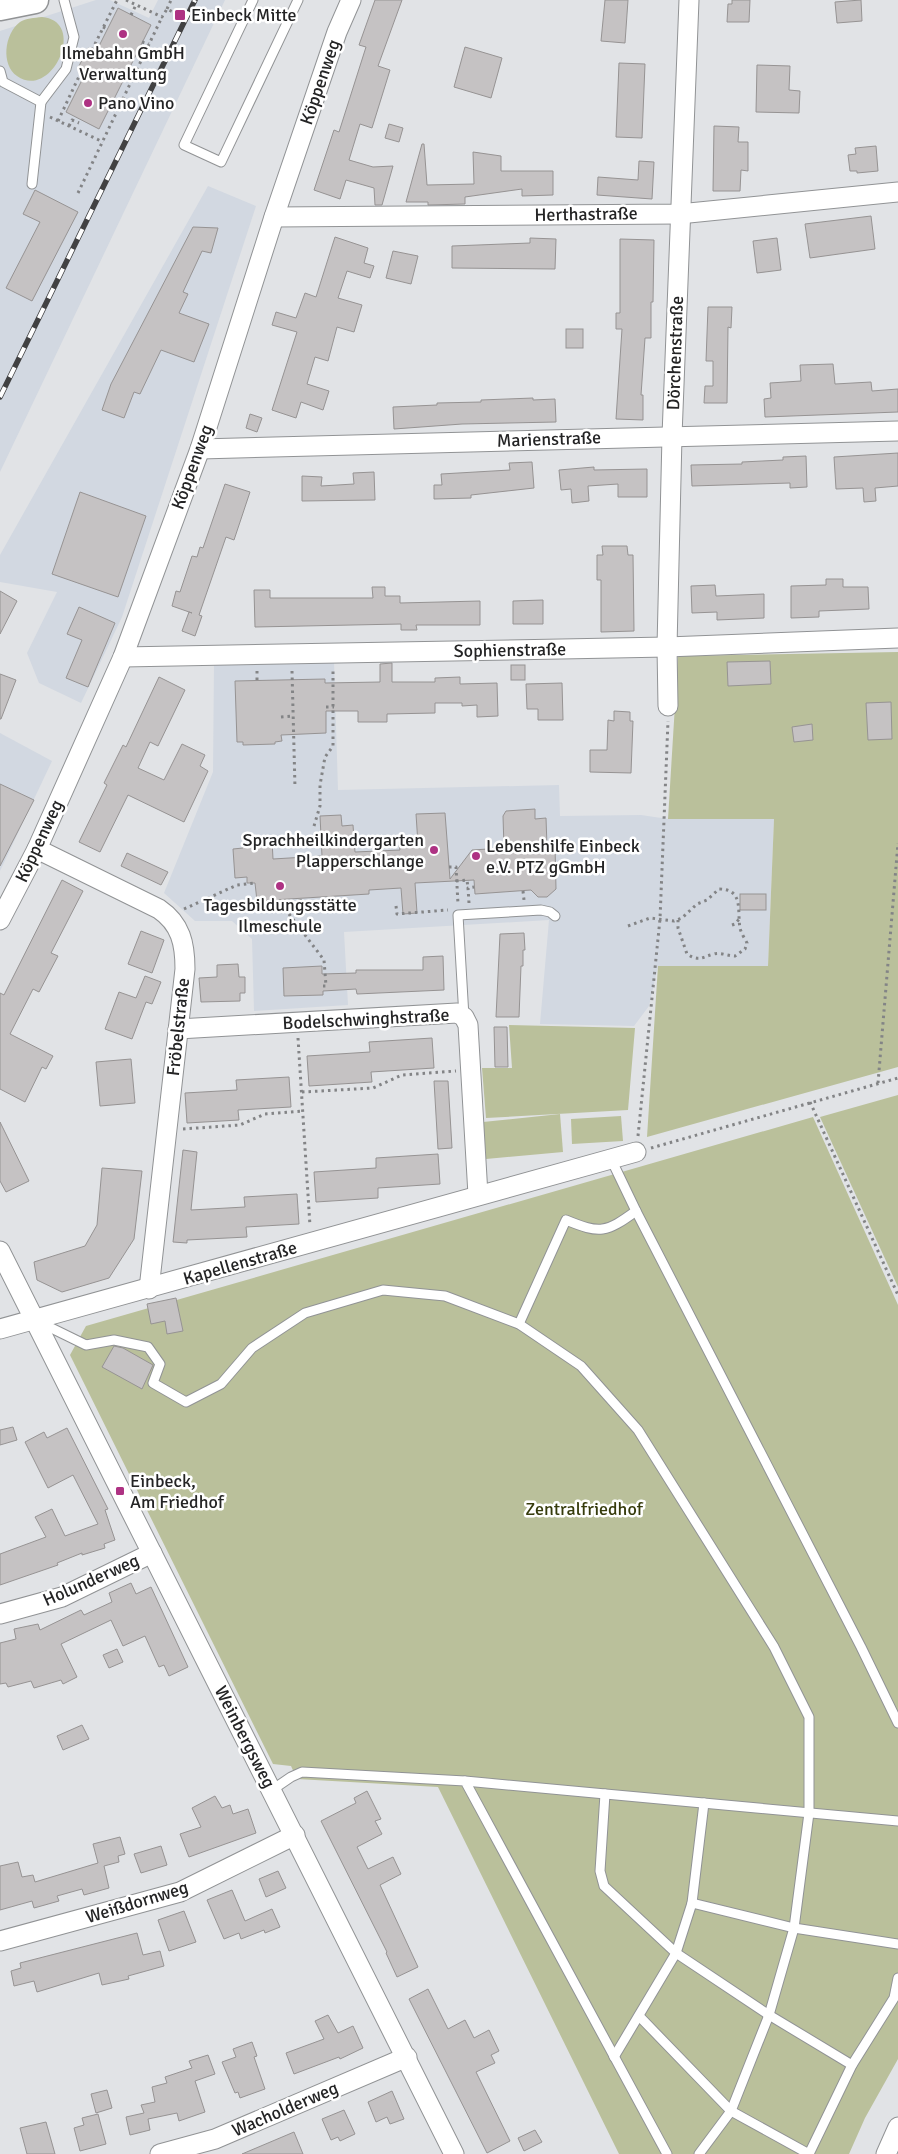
<svg xmlns="http://www.w3.org/2000/svg" width="898" height="2154" viewBox="0 0 898 2154" font-family="Signika,sans-serif">
<rect width="100%" height="100%" fill="#e1e3e6"/>
<!-- built -->
<g fill="#d2d8e1">
<polygon points="96,0 110,0 149,18 158,0 225,0 0,472 0,31"/>
<polygon points="208,186 256,206 122,617 81,703 39,683 27,653 57,592 0,582 0,555"/>
<polygon points="334,661 338,790 559,785 560,816 641,815 668,819 774,819 768,966 658,966 649,1006 634,1026 540,1024 549,920 344,932 348,1005 254,1011 252,939 232,921 195,921 164,893 213,772 214,664"/>
<polygon points="0,733 52,761 0,871"/>
</g>
<!-- green -->
<g fill="#bac09b">
<path d="M42,17C88,21 52,101 17,76C1,65 4,34 20,22C26,18 34,18 42,17Z"/>
<polygon points="898,652 898,1067 647,1137 658,966 768,966 774,819 668,819 678,656"/>
<polygon points="509,1025 635,1028 628,1110 486,1118 482,1068 512,1068"/>
<polygon points="898,1095 898,1287 820,1117"/>
<polygon points="560,1114 563,1152 486,1159 483,1122"/>
<polygon points="621,1116 623,1141 572,1144 571,1119"/>
<polygon points="813,1117 898,1305 898,2059 865,2118 849,2154 619,2154 438,1787 297,1779 291,1766 273,1764 70,1355 86,1326"/>
</g>
<!-- building -->
<g fill="#c5c2c3" stroke="#969393">
<polygon points="375,0 402,0 378,66 390,70 372,128 360,124 349,160 373,167 393,166 382,205 375,205 374,188 346,180 340,199 314,190 334,130 339,132 366,47 359,45"/>
<polygon points="605,0 628,0 625,43 601,41"/>
<polygon points="732,0 750,0 749,22 727,22 728,4 732,4"/>
<polygon points="861,0 862,21 837,23 835,2"/>
<polygon points="118,8 151,25 99,129 66,112 86,72 78,68 88,48 96,52"/>
<polygon points="465,47 502,58 491,98 454,87"/>
<polygon points="619,63 645,64 642,138 616,137"/>
<polygon points="757,65 790,66 789,90 800,91 799,113 756,112"/>
<polygon points="389,124 403,128 399,142 385,138"/>
<polygon points="714,126 739,127 738,142 748,142 748,171 741,170 740,191 713,191"/>
<polygon points="422,144 424,144 427,185 474,184 473,152 501,156 501,171 553,171 553,195 522,196 522,189 465,197 465,204 428,205 428,202 406,202"/>
<polygon points="876,146 878,171 857,173 857,171 850,171 848,155 856,154 855,148"/>
<polygon points="639,161 654,162 652,199 597,195 598,177 638,180"/>
<polygon points="35,190 78,212 32,301 6,288 40,222 23,214"/>
<polygon points="871,216 875,249 810,258 805,224"/>
<polygon points="193,227 218,228 211,253 202,251 183,292 188,294 179,313 209,324 194,362 161,350 140,394 134,392 124,418 102,410 111,384"/>
<polygon points="335,237 368,248 364,263 374,266 370,278 347,271 338,298 362,305 354,332 337,327 328,361 315,357 307,384 329,391 323,410 301,402 296,418 272,410 297,332 272,325 276,312 296,318 305,293 316,297"/>
<polygon points="530,238 556,239 555,269 452,268 452,246 530,243"/>
<polygon points="777,238 781,270 757,273 753,241"/>
<polygon points="620,239 654,240 653,302 651,302 651,338 645,338 641,395 643,395 643,420 616,419 622,329 616,329 616,313 620,313"/>
<polygon points="393,251 418,256 411,284 386,278"/>
<polygon points="708,307 732,307 731,328 728,327 727,403 704,403 705,386 713,386 713,361 706,361"/>
<rect x="566" y="329" width="17" height="19"/>
<polygon points="833,364 835,384 871,382 872,391 898,389 898,412 765,417 764,399 771,398 770,383 801,381 800,365"/>
<polygon points="533,398 533,400 555,399 556,422 462,424 394,429 393,407 437,405 437,403 481,402 481,400"/>
<polygon points="250,414 262,418 257,432 246,428"/>
<polygon points="898,453 898,486 875,488 876,501 864,502 863,488 836,489 834,457"/>
<polygon points="806,456 807,487 790,488 790,483 692,486 691,465 742,464 742,462 783,460 783,457"/>
<polygon points="532,462 534,488 471,495 471,498 434,499 434,485 442,485 441,474 510,470 509,463"/>
<polygon points="594,467 594,470 647,469 647,497 618,497 618,484 588,486 589,501 572,503 571,489 561,490 559,470"/>
<polygon points="374,472 375,500 302,501 302,476 322,477 321,486 354,484 353,473"/>
<polygon points="225,484 250,492 234,540 226,537 199,615 202,616 195,636 182,631 189,612 192,613 172,606 176,591 180,592 192,556 197,557 200,547 203,548"/>
<polygon points="80,492 146,516 118,597 52,574"/>
<polygon points="602,546 627,546 628,555 633,555 634,631 601,632 601,580 597,580 597,555 603,555"/>
<polygon points="826,579 843,579 843,587 868,587 869,609 819,611 819,617 791,618 791,586 826,585"/>
<polygon points="715,585 716,596 764,594 764,618 717,620 717,612 692,613 691,586"/>
<polygon points="372,587 385,587 385,596 400,596 400,603 480,601 480,625 416,625 417,630 401,630 401,624 255,627 254,590 270,590 270,598 373,598"/>
<polygon points="0,591 17,601 0,634"/>
<polygon points="543,600 543,624 513,624 513,601"/>
<polygon points="79,607 115,623 88,687 66,678 82,640 67,634"/>
<polygon points="770,661 771,684 728,686 727,662"/>
<polygon points="392,663 392,682 435,682 435,678 460,677 460,684 497,683 498,716 477,717 477,705 462,706 462,703 435,703 435,713 387,714 387,722 358,722 358,711 326,711 326,733 281,735 282,741 275,742 275,744 243,745 243,742 237,742 235,681 325,679 325,683 380,682 380,664"/>
<rect x="511" y="665" width="14" height="15"/>
<polygon points="0,674 16,680 1,719 0,719"/>
<polygon points="159,677 185,690 158,746 150,742 138,768 164,780 182,744 205,755 200,766 208,771 184,822 128,795 100,852 79,842 107,785 104,783 123,745 126,747"/>
<polygon points="562,683 563,720 538,720 538,709 527,709 526,684"/>
<polygon points="891,702 892,739 868,740 866,703"/>
<polygon points="614,711 630,712 630,721 633,721 631,773 590,772 590,750 607,750 608,720 614,721"/>
<polygon points="812,724 813,740 794,742 792,727"/>
<polygon points="0,784 34,800 0,866"/>
<polygon points="535,809 535,819 546,818 547,846 555,845 556,889 547,897 538,897 531,890 475,894 474,880 415,883 417,913 403,914 401,888 369,890 369,894 257,901 255,883 247,883 247,877 235,878 233,849 243,848 243,842 272,840 273,859 322,856 320,816 341,815 342,826 353,825 355,852 400,850 399,845 418,844 416,814 445,813 450,879 472,850 504,848 503,816 506,811"/>
<polygon points="127,853 168,872 161,885 121,866"/>
<polygon points="62,880 83,891 51,953 58,956 39,992 33,989 10,1034 53,1056 46,1069 42,1067 25,1102 0,1089 0,993 4,995"/>
<rect x="740" y="894" width="26" height="16"/>
<polygon points="141,931 164,940 152,973 128,964"/>
<polygon points="524,933 525,950 523,950 523,966 521,966 519,1017 496,1017 500,934"/>
<polygon points="443,956 444,990 357,994 356,989 323,991 323,995 284,996 283,968 322,966 322,974 356,973 356,970 423,970 423,957"/>
<polygon points="238,964 239,977 245,977 245,993 240,993 240,1001 201,1002 199,978 217,977 217,965"/>
<polygon points="145,976 161,982 152,1004 146,1002 132,1039 105,1029 119,992 136,998"/>
<polygon points="494,1027 507,1027 508,1067 495,1067"/>
<polygon points="432,1038 434,1068 371,1072 372,1082 309,1086 307,1056 370,1052 369,1042"/>
<polygon points="131,1059 135,1103 100,1106 96,1062"/>
<polygon points="289,1077 291,1107 238,1110 239,1120 187,1123 185,1093 237,1090 236,1080"/>
<polygon points="434,1081 448,1081 452,1148 438,1149"/>
<polygon points="0,1122 29,1181 6,1192 0,1181"/>
<polygon points="183,1150 197,1152 191,1210 245,1207 244,1197 297,1194 299,1224 246,1227 247,1237 187,1240 187,1243 173,1242"/>
<polygon points="438,1154 440,1184 378,1188 378,1198 316,1202 314,1172 376,1168 376,1158"/>
<polygon points="102,1168 142,1171 134,1239 109,1278 62,1292 37,1280 34,1262 85,1246 97,1225"/>
<polygon points="176,1298 183,1331 167,1334 165,1321 151,1324 147,1304"/>
<polygon points="114,1346 123,1348 153,1365 142,1389 102,1367"/>
<polygon points="13,1427 17,1440 0,1445 0,1430"/>
<polygon points="67,1428 108,1509 105,1510 115,1540 104,1544 105,1548 82,1555 82,1553 57,1563 58,1565 0,1585 0,1554 46,1537 35,1517 52,1509 65,1536 98,1524 73,1475 48,1488 25,1442 44,1432 47,1438"/>
<polygon points="131,1583 136,1594 151,1587 188,1667 169,1676 164,1665 159,1667 145,1636 123,1646 111,1620 61,1644 77,1677 63,1684 61,1680 34,1688 31,1681 8,1687 6,1683 0,1684 0,1643 16,1639 14,1629 38,1624 40,1630 81,1610 84,1615 112,1602 109,1593"/>
<polygon points="117,1649 123,1662 109,1668 103,1655"/>
<polygon points="82,1725 89,1739 63,1750 57,1736"/>
<polygon points="367,1791 381,1819 375,1821 382,1834 357,1847 368,1869 393,1857 401,1874 380,1885 418,1967 397,1977 386,1953 387,1952 321,1821 356,1803 354,1798"/>
<polygon points="215,1796 222,1808 230,1805 233,1814 248,1809 256,1833 189,1857 180,1834 201,1827 192,1808"/>
<polygon points="120,1837 125,1854 118,1856 119,1862 104,1866 109,1888 84,1895 82,1889 57,1896 59,1901 34,1908 32,1901 0,1910 0,1866 18,1862 22,1877 33,1875 35,1882 98,1863 93,1844"/>
<polygon points="161,1846 167,1865 141,1873 134,1854"/>
<polygon points="278,1871 286,1888 266,1897 259,1879"/>
<polygon points="232,1890 245,1921 272,1909 280,1927 265,1933 264,1930 241,1939 239,1933 224,1939 207,1900"/>
<polygon points="184,1911 196,1942 169,1951 158,1920"/>
<polygon points="137,1933 143,1955 160,1951 164,1966 128,1976 129,1979 102,1985 99,1973 37,1992 34,1981 14,1986 11,1971 21,1968 20,1963"/>
<polygon points="428,1989 448,2029 465,2020 474,2038 489,2030 499,2051 491,2055 495,2063 476,2072 510,2141 487,2153 409,1999"/>
<polygon points="328,2015 338,2033 353,2026 363,2048 340,2059 339,2057 294,2074 286,2053 324,2039 315,2021"/>
<polygon points="252,2042 257,2056 254,2057 265,2089 240,2098 238,2092 235,2093 222,2062 236,2057 233,2049"/>
<polygon points="208,2055 215,2074 195,2081 205,2112 179,2121 177,2113 148,2119 150,2130 130,2135 126,2117 144,2113 141,2105 155,2102 152,2087 167,2083 165,2077 192,2068 189,2061"/>
<polygon points="107,2090 112,2108 96,2113 91,2094"/>
<polygon points="392,2091 404,2119 390,2124 387,2117 376,2122 368,2102"/>
<polygon points="344,2110 355,2134 340,2141 338,2137 331,2140 322,2119"/>
<polygon points="98,2114 106,2144 80,2151 74,2128 84,2125 82,2118"/>
<polygon points="46,2122 55,2154 27,2154 20,2128"/>
<polygon points="535,2130 542,2142 524,2151 518,2138"/>
<polygon points="294,2132 303,2154 242,2154"/>
</g>
<g fill="none" stroke-linecap="round" stroke-linejoin="round">
<!-- lane casing -->
<g stroke="#919395" stroke-width="11">
<g id="lane">
<polyline points="253,0 184,145 221,162 298,0"/>
<polyline points="0,71 3,82 41,102 66,69 74,37 64,0"/>
<polyline points="32,184 41,102"/>
<polyline points="464,1017 458,915 541,910 550,912 555,916"/>
<polyline points="611,1159 636,1211 861,1647 898,1723"/>
<polyline points="39,1322 86,1345 114,1340 148,1347 160,1364 153,1383 186,1402 221,1384 252,1348 305,1313 383,1290 445,1296 519,1324 581,1366 638,1430 774,1647 809,1717 809,1813 794,1928 769,2015 731,2111 699,2154"/>
<path d="M519,1324L566,1220C600,1234 606,1233 636,1211"/>
<polyline points="465,1781 898,1821"/>
<polyline points="272,1790 291,1777 302,1772 465,1781 667,2154"/>
<polyline points="605,1794 600,1871 604,1886 676,1953 769,2015 852,2065"/>
<polyline points="692,1903 794,1928 898,1944"/>
<polyline points="639,2016 731,2111 809,2154"/>
<polyline points="614,2057 676,1953 692,1903 704,1803"/>
<polyline points="809,2154 852,2065 894,1998 898,1978"/>
</g>
</g>
<!-- street casing -->
<g stroke="#919395" stroke-width="21">
<g id="street">
<polyline points="274,217 679,214 898,192"/>
<polyline points="200,449 898,431"/>
<polyline points="123,657 667,647 898,638"/>
<polyline points="668,706 667,647 672,436 689,0"/>
<path d="M37,849L159,909C181,924 185,944 185,969L149,1289"/>
<polyline points="0,920 37,849 123,657 200,449 274,217 337,32 351,0"/>
<polyline points="178,1029 457,1013 464,1017 468,1025 478,1195"/>
<polyline points="0,1251 454,2154"/>
<polyline points="0,1329 636,1152"/>
<polyline points="0,1614 62,1597 152,1553"/>
<polyline points="0,1941 180,1892 295,1835"/>
<polyline points="160,2154 215,2139 407,2057"/>
<polyline points="886,2154 898,2127"/>
</g>
</g>
<!-- secondary casing -->
<g stroke="#919395" stroke-width="29">
<polyline id="secondary" points="0,7 35,0"/>
</g>
<!-- path -->
<g stroke="#838486" stroke-width="3" stroke-dasharray="2.5 4" stroke-linecap="butt">
<polyline points="126,0 162,17 167,9 177,14"/>
<polyline points="167,9 171,0"/>
<polyline points="131,15 136,5"/>
<polyline points="103,27 107,29"/>
<polyline points="142,42 149,44"/>
<polyline points="92,50 117,0"/>
<polyline points="120,106 130,110"/>
<polyline points="50,117 103,142"/>
<polyline points="58,121 82,70"/>
<polyline points="69,126 72,120 79,123"/>
<polyline points="78,193 162,17"/>
<polyline points="257,671 257,680"/>
<polyline points="292,671 295,788"/>
<polyline points="326,707 334,707"/>
<polyline points="281,717 293,716"/>
<polyline points="314,826 320,806 320,785 325,757 333,746 333,668"/>
<polyline points="449,867 456,867 458,904"/>
<polyline points="456,881 467,880 468,888"/>
<polyline points="523,891 524,900"/>
<polyline points="300,899 301,913"/>
<polyline points="469,903 468,888 474,887"/>
<polyline points="396,906 397,914 448,910"/>
<polyline points="184,909 237,885 255,883"/>
<polyline points="289,914 324,960 326,986 323,986"/>
<polyline points="732,925 735,924 740,918"/>
<path d="M628,926L650,918L674,921L682,918L697,904L707,900L719,889C744,889 737,911 740,928C741,933 745,939 747,943L745,949L735,956C728,956 720,952 714,954C702,957 699,962 687,954L678,928V920"/>
<polyline points="298,1038 310,1226"/>
<polyline points="878,1083 898,843"/>
<polyline points="302,1092 373,1088 402,1075 456,1071"/>
<polyline points="810,1102 898,1295"/>
<polyline points="183,1129 240,1125 265,1114 303,1111"/>
<polyline points="638,1136 660,919 668,721"/>
<polyline points="651,1148 898,1078"/>
</g>
<!-- lane -->
<use href="#lane" stroke="#fff" stroke-width="9"/>
<!-- street -->
<use href="#street" stroke="#fff" stroke-width="19"/>
<!-- secondary -->
<use href="#secondary" stroke="#fff" stroke-width="26"/>
<!-- rail casing -->
<g stroke="#414142" stroke-width="5.5">
<polyline id="rail" points="0,397 195,0"/>
</g>
<!-- rail -->
<use href="#rail" stroke="#fff" stroke-width="4" stroke-dasharray="11" stroke-linecap="butt"/>
</g>
<!-- markers -->
<g fill="#ae3283" stroke="#fff" stroke-width="2">
<rect x="174" y="9" width="12" height="12" rx="2.5"/>
<circle cx="123" cy="34" r="5"/>
<circle cx="88" cy="103" r="5"/>
<circle cx="434" cy="850" r="5"/>
<circle cx="476" cy="856" r="5"/>
<circle cx="280" cy="886" r="5"/>
<rect x="115" y="1486" width="10" height="10" rx="2.5"/>
</g>
<g text-anchor="middle" dominant-baseline="central" stroke-width="5" stroke-linejoin="round" paint-order="stroke">
<!-- poi labels -->
<g font-size="18" fill="#242425" stroke="#fff" text-anchor="start">
<text x="191" y="15">Einbeck Mitte</text>
<text x="123" y="53" text-anchor="middle">Ilmebahn GmbH<tspan x="123" dy="21">Verwaltung</tspan></text>
<text x="98" y="103">Pano Vino</text>
<text x="424" y="840" text-anchor="end">Sprachheilkindergarten<tspan x="424" dy="21">Plapperschlange</tspan></text>
<text x="486" y="846">Lebenshilfe Einbeck<tspan x="486" dy="21">e.V. PTZ gGmbH</tspan></text>
<text x="280" y="905" text-anchor="middle">Tagesbildungsstätte<tspan x="280" dy="21">Ilmeschule</tspan></text>
<text x="130" y="1481">Einbeck,<tspan x="130" dy="21">Am Friedhof</tspan></text>
</g>
<!-- street labels -->
<g font-size="18" fill="#242425" stroke="#fff">
<text transform="translate(320 82) rotate(-71)">Köppenweg</text>
<text transform="translate(586 214) rotate(-1)">Herthastraße</text>
<text transform="translate(675 353) rotate(-88)">Dörchenstraße</text>
<text transform="translate(549 439) rotate(-2)">Marienstraße</text>
<text transform="translate(192 467) rotate(-70)">Köppenweg</text>
<text transform="translate(510 650) rotate(-1)">Sophienstraße</text>
<text transform="translate(39 841) rotate(-65)">Köppenweg</text>
<text transform="translate(366 1019) rotate(-3)">Bodelschwinghstraße</text>
<text transform="translate(178 1027) rotate(-84)">Fröbelstraße</text>
<text transform="translate(240 1263) rotate(-16)">Kapellenstraße</text>
<text transform="translate(91 1580) rotate(-24)">Holunderweg</text>
<text transform="translate(245 1737) rotate(63)">Weinbergsweg</text>
<text transform="translate(137 1902) rotate(-17)">Weißdornweg</text>
<text transform="translate(285 2109) rotate(-23)">Wacholderweg</text>
</g>
<!-- park labels -->
<g font-size="18" fill="#363b0c" stroke="#fff">
<text x="584" y="1509">Zentralfriedhof</text>
</g>
</g>
</svg>
